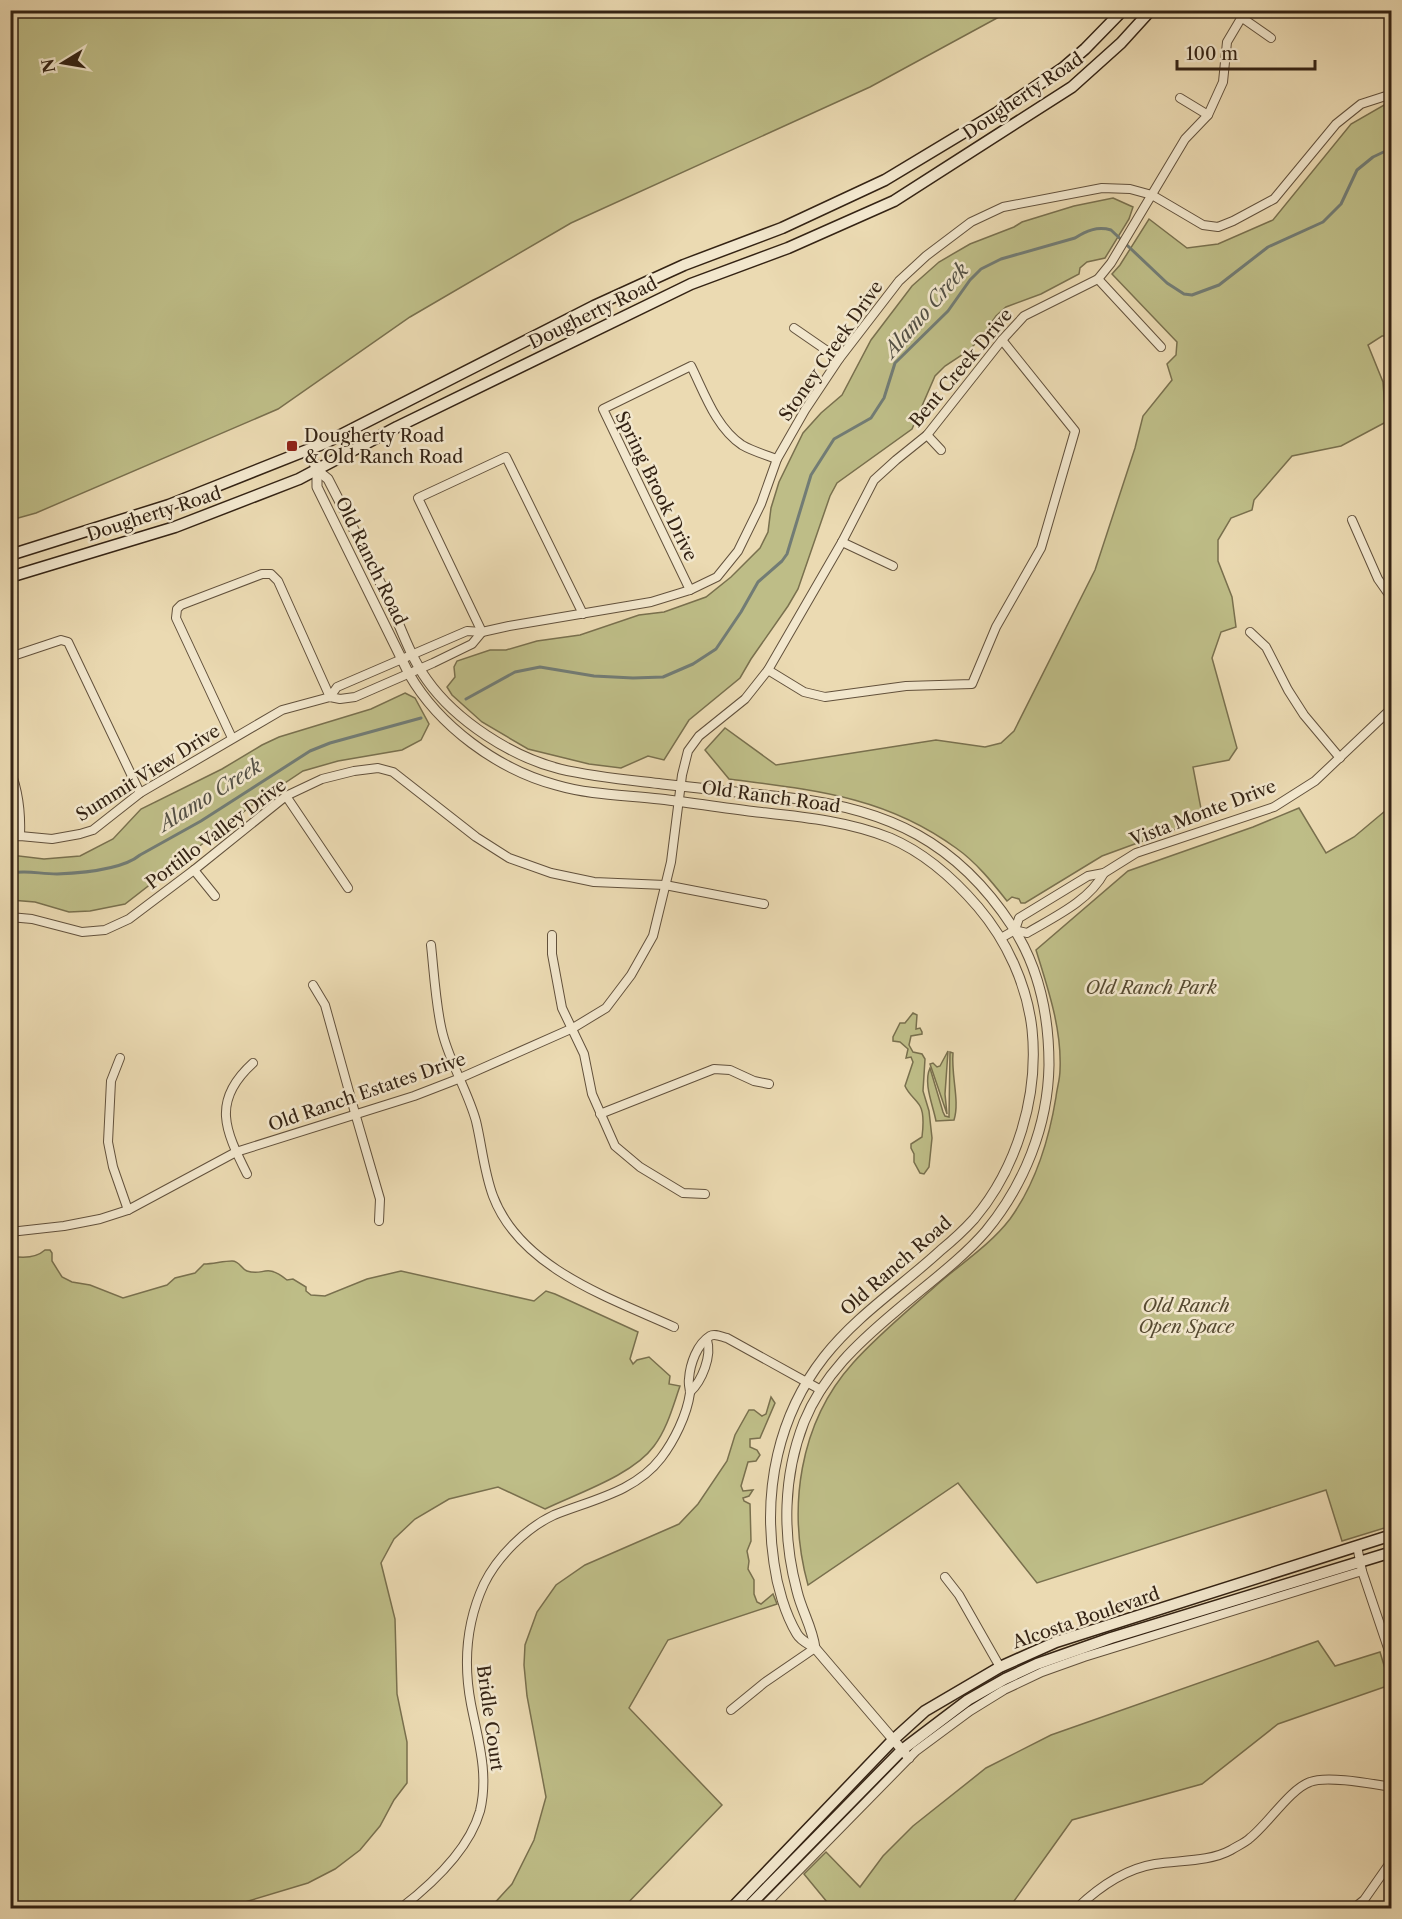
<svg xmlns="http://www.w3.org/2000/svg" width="1402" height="1919" viewBox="0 0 1402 1919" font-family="'Libre Caslon Text',serif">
<rect width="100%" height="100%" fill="#ebdab2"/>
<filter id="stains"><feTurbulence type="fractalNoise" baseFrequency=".00333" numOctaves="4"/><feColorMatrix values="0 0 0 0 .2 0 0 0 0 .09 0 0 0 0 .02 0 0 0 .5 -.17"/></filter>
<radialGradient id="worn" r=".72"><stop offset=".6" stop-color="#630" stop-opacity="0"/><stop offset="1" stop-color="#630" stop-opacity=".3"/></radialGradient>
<!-- green -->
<g fill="#bebd87" stroke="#79704e" stroke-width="1.5">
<polygon points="11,10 1010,10 1010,11 870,87 571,223 410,317 278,409 36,513 11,520"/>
<path d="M1391,101V336H1382L1368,345L1383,382L1386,422L1341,446L1292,456L1254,500L1252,510L1231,518L1218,540V561L1232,597L1236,627L1221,632L1212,658L1237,748L1229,760L1193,767L1203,819L1102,856L1025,903H1021L1019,899L1012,897L1007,901C992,882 976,862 956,848C885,796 813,790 729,779L705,750L725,728L776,765L936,740L985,747L1001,743L1014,731L1095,570L1135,448L1143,416L1172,380L1167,364L1176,355L1177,342L1112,274L1120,265L1149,219L1187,248L1218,244L1273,220L1351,124Z"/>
<polygon points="1113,198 1133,207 1129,219 1105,258 1087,262 1080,268 1079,274 1041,294 1006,307 996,316 980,339 968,351 945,366 935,376 912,429 837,483 830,496 798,589 788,606 751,659 740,678 689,720 664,760 648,756 621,768 589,764 528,749 482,722 452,695 447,687 455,677 454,667 457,661 490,650 506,650 537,641 580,635 639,615 664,612 706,597 731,577 760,548 768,532 771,508 779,482 803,433 821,413 842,395 871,340 912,286 939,262 970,244 1014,227 1022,222 1074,206"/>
<polygon points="405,693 415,698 429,724 421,740 402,750 338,761 303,771 255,803 125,904 90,911 69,912 35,902 11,900 11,855 44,859 80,856 113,839 141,809 222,769 262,745 279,737 371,709"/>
<path d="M1391,806V1526L1342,1541L1326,1490L1037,1583L958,1483L808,1585C787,1509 799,1423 853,1363C879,1334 910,1309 939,1283C963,1262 990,1245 1010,1219C1036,1183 1049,1140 1056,1097C1057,1088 1060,1079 1060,1070C1062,1029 1048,989 1036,950L1128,871L1253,827L1299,808L1326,853L1354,837Z"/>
<path d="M913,1013L917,1015L916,1029L920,1028L922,1032V1034L911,1036L909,1045L913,1052L922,1054L925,1059L923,1091L929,1111L932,1138L929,1167L924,1174L920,1173L914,1162V1154L911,1148V1144L922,1137C923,1129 924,1113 920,1106C916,1099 909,1095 905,1086L913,1062L911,1057L906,1058L908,1049L900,1042L893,1041V1037L900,1023H905Z"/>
<polygon points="948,1051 945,1094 947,1114 930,1064 933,1063 937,1067 940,1066"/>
<path d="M950,1052L953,1053C951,1076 960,1101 954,1120L936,1121C933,1105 923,1083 930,1068L943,1112L945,1116L949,1117Z"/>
<path d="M45,1250H50L52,1253V1261L62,1277L72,1282L90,1285L123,1298L167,1285L175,1278L195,1273L204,1264C213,1264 223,1261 232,1261C240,1261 241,1269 247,1271C264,1277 265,1262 287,1280L293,1279L306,1287V1291L311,1295L325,1296L367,1279L401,1271L534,1301L546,1291L555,1294L638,1332L630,1359L633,1364L637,1360L649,1357L670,1376L669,1384L680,1386C673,1406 667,1429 654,1446C633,1475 578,1493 545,1509L498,1487L449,1499L415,1519L394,1539L381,1563L395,1619L397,1694L407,1742V1783L394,1800L380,1826L360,1850L335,1869L308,1883L235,1905L233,1908H11V1256C22,1258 36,1258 45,1250Z"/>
<polygon points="771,1397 775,1403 760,1438 750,1439 750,1447 757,1450 760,1455 756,1461 748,1462 741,1486 743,1491 753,1490 749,1496 743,1498 744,1501 750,1504 751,1541 747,1551 749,1561 748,1569 754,1580 754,1594 757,1602 761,1604 773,1594 777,1604 668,1640 629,1708 722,1805 623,1908 490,1908 512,1884 534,1840 546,1797 527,1696 524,1665 525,1645 537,1612 556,1585 585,1565 679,1524 698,1504 727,1461 735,1435 749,1410 754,1410 762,1416 766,1414"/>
<polygon points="1318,1641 1335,1666 1380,1652 1390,1685 1278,1724 1202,1784 1072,1820 1009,1908 832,1908 804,1874 826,1852 860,1887 883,1856 913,1826 986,1768 1051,1735"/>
</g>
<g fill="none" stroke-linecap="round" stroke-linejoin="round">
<!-- stream -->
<g stroke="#727c75" stroke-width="3">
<path d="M466,699L515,672L540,667L594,676L633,678L663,677L693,664L716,649L741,612L758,582L782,561L787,554L811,475L834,439L871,418L884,398L895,363L948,311L970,280L981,269L1001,259L1075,238C1086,231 1097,226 1111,230L1167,283L1184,294L1192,295L1219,285L1268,247L1323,222L1341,204L1357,170L1373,157L1392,148"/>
<path d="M10,873C29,870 39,874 57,874C81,873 122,870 140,855L201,821L310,751L330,743L421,718"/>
</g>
<!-- minor casing -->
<g stroke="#62513c" stroke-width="10">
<g id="minor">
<polyline points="1241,17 1271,38"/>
<polyline points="1180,98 1208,115"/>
<polyline points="1098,279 1161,347"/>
<polyline points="794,328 839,359"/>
<polyline points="927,435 941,450"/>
<polyline points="1352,520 1378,579 1392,599"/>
<polyline points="842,542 893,566"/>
<path d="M690,590L603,409L691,366C704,392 716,428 742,445C752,451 766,455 777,459"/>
<polyline points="482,632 418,498 506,457 583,614"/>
<polyline points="1250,632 1266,647 1288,690 1304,715 1340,758"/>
<polyline points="10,657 61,640 68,642 140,793"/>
<polyline points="768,670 804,692 825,697 906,686 972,684 996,627 1041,548 1075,431 1002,340"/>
<polyline points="330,697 337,687 467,631 482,632 509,626 651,602 690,590 717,577 738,551 761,504 777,459 805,410 839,359 899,281 926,256 971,222 1003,207 1102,188 1130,189 1152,195 1203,225 1218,227 1233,221 1274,199 1336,124 1361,104 1392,94"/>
<polyline points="232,738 176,618 177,609 181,605 262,574 271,574 278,581 330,697"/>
<path d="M10,770C19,792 21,812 20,836"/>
<polyline points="286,796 348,888"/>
<polyline points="10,837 20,836 52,839 80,834 93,830 140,793 282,710 330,697 340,699 355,697 433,663 472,644 482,632"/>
<polyline points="194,870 215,896"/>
<polyline points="10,917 32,919 82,932 105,930 129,919 194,870 286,796 322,779 354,771 378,768 393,772 476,837 509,858 551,873 594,882 665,885 764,904"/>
<path d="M1015,930L1027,933C1054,917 1089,901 1104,873"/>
<polyline points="552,935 552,954 562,1008 584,1054 592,1094 615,1146 640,1167 683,1193 705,1194"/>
<polyline points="1001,938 1015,930 1019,918 1088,876 1104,873 1136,853 1274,807 1315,781 1392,708"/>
<path d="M431,945C434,972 436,1010 443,1035C451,1065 468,1092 476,1121C482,1146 484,1172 493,1196C520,1268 610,1298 674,1327"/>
<polyline points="313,985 325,1005 355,1113 380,1199 379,1221"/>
<polyline points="120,1058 111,1081 108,1142 113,1167 128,1210"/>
<polyline points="600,1114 714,1069 730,1070 754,1081 769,1084"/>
<path d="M247,1174C225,1130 211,1101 253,1063"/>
<polyline points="10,1232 64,1226 100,1219 128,1210 236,1152 414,1096 458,1079 573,1028 606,1008 631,975 653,936 671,862 682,775 688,751 699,736 745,699 768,670 842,542 874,480 896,460 927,435 1002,340 1024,316 1098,279 1111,263 1185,139 1208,115 1223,82 1227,42 1246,10"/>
<path d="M690,1392C702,1381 712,1356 707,1340"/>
<polyline points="1357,1546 1362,1571 1392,1660"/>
<polyline points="945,1577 959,1595 1000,1667"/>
<polyline points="731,1710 764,1683 815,1648"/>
<path d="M401,1908C432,1884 469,1850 480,1811C489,1774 478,1740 471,1704C463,1662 466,1623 484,1584C497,1557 526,1528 554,1515C591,1500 635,1492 661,1458C674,1441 687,1415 690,1393C690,1388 688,1384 689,1379C690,1364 697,1344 710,1336C715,1333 722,1337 727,1338L821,1390"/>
<polyline points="762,1908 916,1751 970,1711 1004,1690 1042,1672 1084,1657 1362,1571"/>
<path d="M1077,1908C1099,1887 1124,1869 1155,1864C1180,1860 1209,1862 1231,1850C1237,1846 1245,1843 1250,1838C1268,1824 1290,1789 1310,1782C1327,1775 1373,1784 1392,1787"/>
<polyline points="1354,1908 1364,1900 1392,1860"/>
</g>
</g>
<!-- tertiary casing -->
<g stroke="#62513c" stroke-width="11">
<g id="tertiary">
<path d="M308,450L317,470L328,479C348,518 368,556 386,595C399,622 409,655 427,680C456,721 512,757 560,769C594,777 628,780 662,784C705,789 748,793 791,798C888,809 957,842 1012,926C1039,967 1049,1017 1049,1065C1048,1126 1024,1185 986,1231C961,1260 925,1286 896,1311C858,1343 823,1375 804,1422C783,1476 782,1535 797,1591C802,1612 812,1626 815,1648"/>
<path d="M317,470V487L409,674C439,726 497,769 556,785C590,795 625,795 660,799C693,803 725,808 757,812C803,817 847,821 890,838C925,853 954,879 978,907C1007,941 1027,985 1032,1029C1039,1096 1017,1168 974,1219C964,1230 952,1241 941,1250C902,1286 857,1315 824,1357C778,1416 763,1490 774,1563C777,1586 785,1614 797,1634C801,1641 809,1644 815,1648L909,1758"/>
</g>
</g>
<!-- secondary casing -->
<g stroke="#342314" stroke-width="13">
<g id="secondary">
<polyline points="10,555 169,505 325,443 594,306 684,265 782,228 885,180 998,112 1063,68 1085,49 1123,10"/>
<polyline points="10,577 175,527 299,479 397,427 691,284 788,248 894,201 1072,87 1121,43 1151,10"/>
<polyline points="732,1908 893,1740 925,1711 1000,1667 1056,1642 1392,1535"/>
<polyline points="747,1908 902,1750 968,1700 1005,1679 1037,1664 1111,1638 1392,1552"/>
</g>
</g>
<!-- minor -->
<use href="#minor" stroke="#f2e7cd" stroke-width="8"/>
<!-- tertiary -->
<use href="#tertiary" stroke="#f2e7cd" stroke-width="9"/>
<!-- secondary -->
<use href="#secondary" stroke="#f2e7cd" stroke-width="10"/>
</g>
<!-- markers -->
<rect fill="#8f2418" stroke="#f2e7cd" stroke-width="2" x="286" y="440" width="12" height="12" rx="3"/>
<g text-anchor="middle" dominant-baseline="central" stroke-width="5" stroke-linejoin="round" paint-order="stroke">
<!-- street labels -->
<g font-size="18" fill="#342314" stroke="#f2e7cd">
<text transform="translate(1023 96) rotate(-34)">Dougherty Road</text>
<text transform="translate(593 313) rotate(-26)">Dougherty Road</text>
<text transform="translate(831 351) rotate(-55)">Stoney Creek Drive</text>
<text transform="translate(961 368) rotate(-50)">Bent Creek Drive</text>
<text transform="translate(656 486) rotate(64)">Spring Brook Drive</text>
<text transform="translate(154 514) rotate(-18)">Dougherty Road</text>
<text transform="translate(371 561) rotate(64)">Old Ranch Road</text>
<text transform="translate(148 773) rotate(-32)">Summit View Drive</text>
<text transform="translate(771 797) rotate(8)">Old Ranch Road</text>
<text transform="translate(1203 813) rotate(-21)">Vista Monte Drive</text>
<text transform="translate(216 834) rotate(-37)">Portillo Valley Drive</text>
<text transform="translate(367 1092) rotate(-19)">Old Ranch Estates Drive</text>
<text transform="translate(896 1266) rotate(-41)">Old Ranch Road</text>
<text transform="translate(1086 1618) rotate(-19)">Alcosta Boulevard</text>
<text transform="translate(490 1718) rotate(82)">Bridle Court</text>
</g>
<!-- poi labels -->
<g font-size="18" fill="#342314" stroke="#f2e7cd" text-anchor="start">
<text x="304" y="436">Dougherty Road<tspan x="304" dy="21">&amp; Old Ranch Road</tspan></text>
</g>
<!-- park labels -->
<g font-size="18" font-style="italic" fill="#564a31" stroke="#f2e7cd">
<text x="1151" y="988">Old Ranch Park</text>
<text x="1186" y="1306">Old Ranch<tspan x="1186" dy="21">Open Space</tspan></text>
</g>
<!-- water labels -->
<g font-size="20" font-style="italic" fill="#535045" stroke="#f2e7cd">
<text transform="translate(926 310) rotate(-49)">Alamo Creek</text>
<text transform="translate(210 795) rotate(-32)">Alamo Creek</text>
</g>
</g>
<!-- margin -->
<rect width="1402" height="1919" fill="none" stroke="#ebdab2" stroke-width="36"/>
<rect x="12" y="12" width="1378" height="1895" fill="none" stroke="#342314" stroke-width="3"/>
<rect x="18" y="18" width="1366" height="1883" fill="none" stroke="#342314" stroke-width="1.5"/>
<!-- north arrow -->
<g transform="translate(63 63) rotate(259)" stroke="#f2e7cd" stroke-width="4.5" paint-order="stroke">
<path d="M0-4.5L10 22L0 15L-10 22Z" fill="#342314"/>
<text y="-9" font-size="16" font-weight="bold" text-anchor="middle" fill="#342314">N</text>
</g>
<!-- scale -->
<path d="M1177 60v9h138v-9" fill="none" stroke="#342314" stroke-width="3"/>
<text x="1186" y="60" font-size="18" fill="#342314" stroke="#f2e7cd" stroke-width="4.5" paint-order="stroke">100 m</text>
<rect width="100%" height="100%" filter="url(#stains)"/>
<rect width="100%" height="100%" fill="url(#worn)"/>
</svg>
